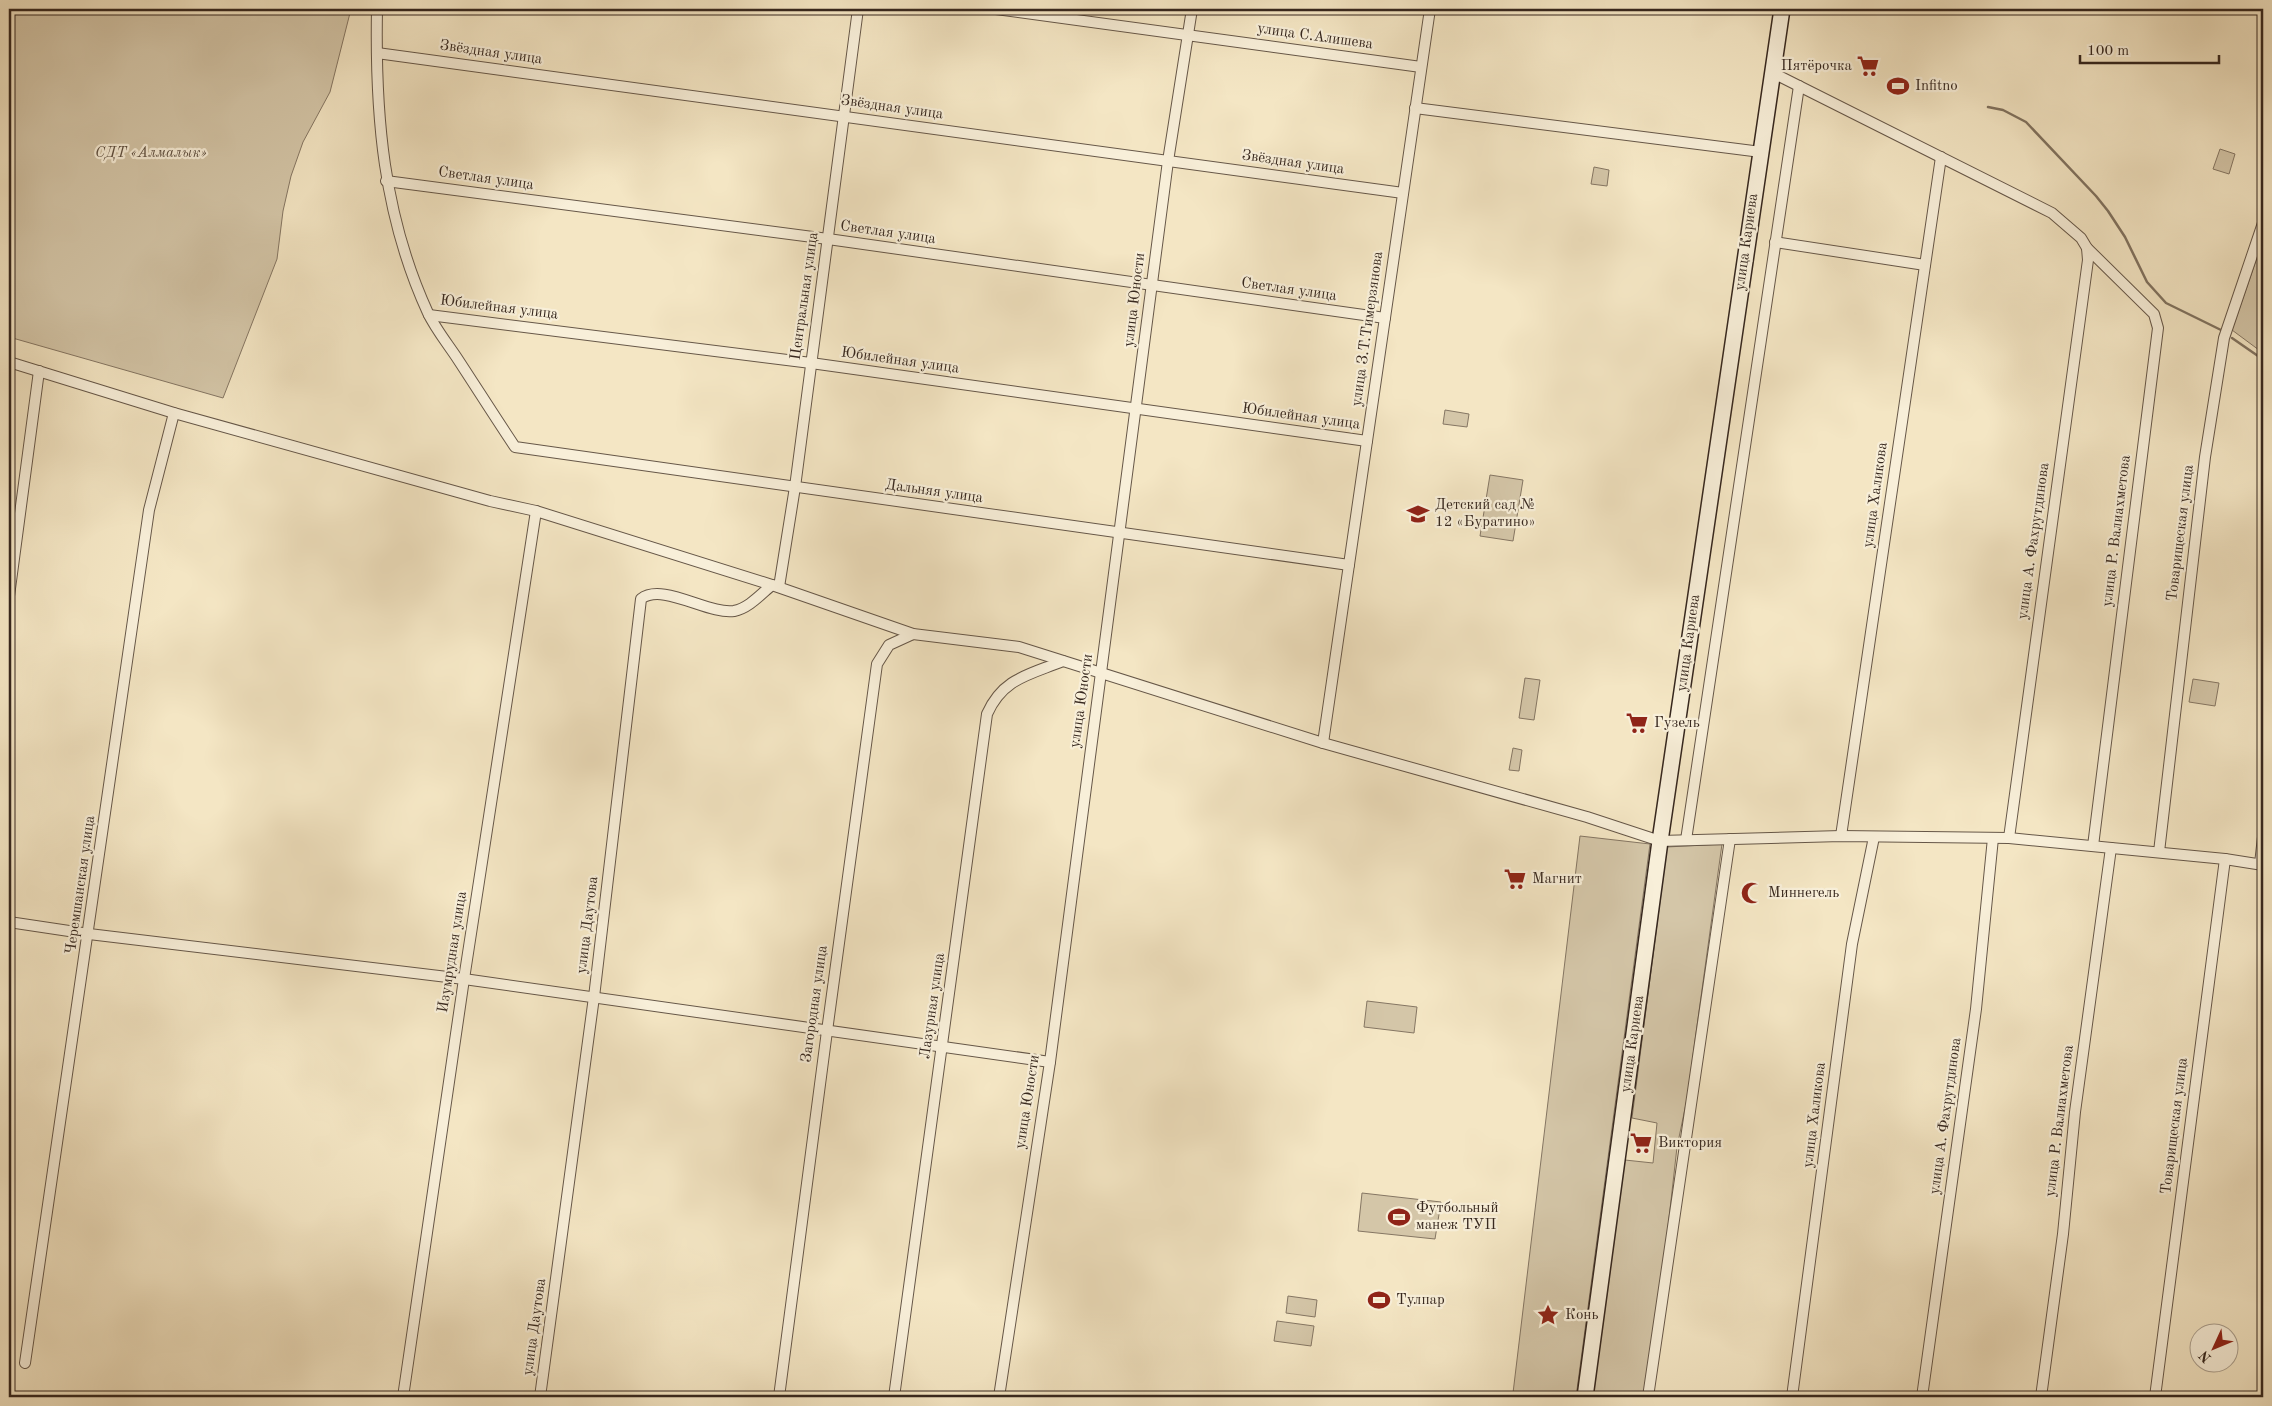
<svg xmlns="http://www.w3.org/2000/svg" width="2272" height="1406" viewBox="0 0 2272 1406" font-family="'Old Standard TT',serif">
<rect width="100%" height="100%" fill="#f4e6c4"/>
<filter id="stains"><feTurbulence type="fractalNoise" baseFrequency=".004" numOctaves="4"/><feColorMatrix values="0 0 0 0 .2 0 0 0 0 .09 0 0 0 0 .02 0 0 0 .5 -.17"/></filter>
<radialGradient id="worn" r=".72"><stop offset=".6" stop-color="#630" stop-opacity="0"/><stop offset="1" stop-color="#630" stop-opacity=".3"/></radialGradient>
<!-- green -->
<g fill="#d4c6a8" stroke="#857663">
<polygon points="9,9 351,9 330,92 303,142 291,176 283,211 277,259 223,398 9,337"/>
<polygon points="2220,149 2235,154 2229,174 2213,169"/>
<polygon points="1594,167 1609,170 1607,186 1591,184"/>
<polygon points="2263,240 2263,353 2232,330"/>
<polygon points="1445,410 1469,414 1467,427 1443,424"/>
<polygon points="1490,475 1523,480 1513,541 1480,536"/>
<polygon points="1525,678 1540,680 1534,720 1519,718"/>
<polygon points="2193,679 2219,683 2215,706 2189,702"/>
<polygon points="1513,748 1522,750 1519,771 1509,770"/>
<polygon points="1580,836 1650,844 1576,1397 1532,1397 1513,1393"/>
<polygon points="1722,844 1687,1099 1677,1147 1665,1254 1645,1397 1593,1397 1625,1160 1653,1163 1657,1123 1632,1118 1667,847"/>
<polygon points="1367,1001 1417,1007 1414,1033 1364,1027"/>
<polygon points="1362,1193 1441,1202 1435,1239 1358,1231"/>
<polygon points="1288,1296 1317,1300 1315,1317 1286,1313"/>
<polygon points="1277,1321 1314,1326 1311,1346 1274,1341"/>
</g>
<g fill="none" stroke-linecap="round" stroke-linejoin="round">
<!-- stream -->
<g stroke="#817360" stroke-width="2.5">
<polyline points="1988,107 2003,110 2026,122 2096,196 2108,211 2125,237 2147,282 2166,303 2221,330"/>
<polyline points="2232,338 2258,356 2263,357"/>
</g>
<!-- street casing -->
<g stroke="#665748" stroke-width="12">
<g id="street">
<path d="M377,9C375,115 383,215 428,313C435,328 447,343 457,358C476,387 495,417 515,447L1349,565"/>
<polyline points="996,9 1421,67"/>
<polyline points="377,53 1403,193"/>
<polyline points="1773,73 2052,213 2081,238 2087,248 2154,314 2158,328 2093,846"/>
<polyline points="1415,108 1761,152"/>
<polyline points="386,181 828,239 1385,318"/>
<polyline points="1775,242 1925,265"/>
<polyline points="429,315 811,363 1367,441"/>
<polyline points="9,362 174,413 490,501 536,511 772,585 913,634 1019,647 1323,743 1587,817 1660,841 1841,836 2009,838 2225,859 2263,865"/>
<polyline points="779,587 795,487 858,9"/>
<polyline points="9,596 39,371"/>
<polyline points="1323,743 1430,9"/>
<polyline points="1841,836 1941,157"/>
<polyline points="2009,838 2088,260 2087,248"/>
<polyline points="1686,840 1799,86"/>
<polyline points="2159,852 2205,457 2224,338 2263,223"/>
<polyline points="2260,864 2263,837"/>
<polyline points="9,922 89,934 464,979 1050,1062"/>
<polyline points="25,1363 149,510 174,413"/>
<polyline points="403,1397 464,979 536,511"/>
<path d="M540,1397L594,997L641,599C662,582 709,615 734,611C749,608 761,594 772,585"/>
<polyline points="779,1397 827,1031 877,664 889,645 913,634"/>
<path d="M894,1397L987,714C1003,678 1029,675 1063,661"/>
<polyline points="999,1397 1050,1062 1168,161 1192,9"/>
<polyline points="1648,1397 1730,839"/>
<polyline points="1792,1397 1852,944 1874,837"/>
<polyline points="1922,1397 1976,1009 1993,838"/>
<polyline points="2041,1397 2063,1234 2075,1112 2111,848"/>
<polyline points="2155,1397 2225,859"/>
</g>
</g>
<!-- secondary casing -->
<g stroke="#36271e" stroke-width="18">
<polyline id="secondary" points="1585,1397 1660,841 1782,9"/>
</g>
<!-- street -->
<use href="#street" stroke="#f8efd9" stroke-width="10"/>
<!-- secondary -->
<use href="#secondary" stroke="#f8efd9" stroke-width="15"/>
</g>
<!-- icons -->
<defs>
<g id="supermarket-bare" transform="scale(1.725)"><path d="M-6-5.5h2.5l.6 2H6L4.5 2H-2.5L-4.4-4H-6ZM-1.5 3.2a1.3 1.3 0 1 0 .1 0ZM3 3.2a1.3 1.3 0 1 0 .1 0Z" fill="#8f2418" stroke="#f8efd9" stroke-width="2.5" paint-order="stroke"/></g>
<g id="stadium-bare" transform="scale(1.725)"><path d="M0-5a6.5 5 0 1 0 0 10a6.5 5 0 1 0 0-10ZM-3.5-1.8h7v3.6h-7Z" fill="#8f2418" stroke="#f8efd9" stroke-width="2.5" paint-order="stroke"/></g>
<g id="school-bare" transform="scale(1.725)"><path d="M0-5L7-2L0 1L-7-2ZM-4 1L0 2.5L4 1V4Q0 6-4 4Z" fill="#8f2418" stroke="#f8efd9" stroke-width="2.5" paint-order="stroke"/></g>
<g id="mosque-bare" transform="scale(1.725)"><path d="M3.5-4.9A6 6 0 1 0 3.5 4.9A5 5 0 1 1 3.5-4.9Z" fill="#8f2418" stroke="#f8efd9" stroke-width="2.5" paint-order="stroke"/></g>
<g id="sight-bare" transform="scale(1.725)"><path d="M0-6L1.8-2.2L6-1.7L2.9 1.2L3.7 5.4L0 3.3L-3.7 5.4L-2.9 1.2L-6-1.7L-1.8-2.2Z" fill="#8f2418" stroke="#f8efd9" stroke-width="2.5" paint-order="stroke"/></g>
</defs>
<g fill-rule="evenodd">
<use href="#supermarket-bare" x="1868" y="66"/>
<use href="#stadium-bare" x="1898" y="86"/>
<use href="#school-bare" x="1418" y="514"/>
<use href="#supermarket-bare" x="1637" y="723"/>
<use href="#supermarket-bare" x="1515" y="879"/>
<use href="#mosque-bare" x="1752" y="893"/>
<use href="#supermarket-bare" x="1641" y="1143"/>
<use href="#stadium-bare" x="1399" y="1217"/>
<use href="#stadium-bare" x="1379" y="1300"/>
<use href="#sight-bare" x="1548" y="1315"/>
</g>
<g text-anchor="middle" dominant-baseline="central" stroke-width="4.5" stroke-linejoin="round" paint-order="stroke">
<!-- street labels -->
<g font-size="15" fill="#36271e" stroke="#f8efd9">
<text transform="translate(1315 37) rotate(8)">улица С.Алишева</text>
<text transform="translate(491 53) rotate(8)">Звёздная улица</text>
<text transform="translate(892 108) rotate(8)">Звёздная улица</text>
<text transform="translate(1293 163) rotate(8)">Звёздная улица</text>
<text transform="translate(486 179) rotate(8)">Светлая улица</text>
<text transform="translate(888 233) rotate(8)">Светлая улица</text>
<text transform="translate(1747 242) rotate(-82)">улица Кариева</text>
<text transform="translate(1289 290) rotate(8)">Светлая улица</text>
<text transform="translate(805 296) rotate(-82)">Центральная улица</text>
<text transform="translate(1135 300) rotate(-83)">улица Юности</text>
<text transform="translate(499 308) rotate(7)">Юбилейная улица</text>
<text transform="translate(1368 329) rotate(-82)">улица З.Т.Тимерзянова</text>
<text transform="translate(900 361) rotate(8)">Юбилейная улица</text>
<text transform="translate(1301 417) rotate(8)">Юбилейная улица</text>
<text transform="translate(934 492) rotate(8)">Дальняя улица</text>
<text transform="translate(1876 495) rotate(-82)">улица Халикова</text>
<text transform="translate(2117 531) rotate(-83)">улица Р. Валиахметова</text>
<text transform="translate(2181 533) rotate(-83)">Товарищеская улица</text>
<text transform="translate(2034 541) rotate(-82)">улица А. Фахрутдинова</text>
<text transform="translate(1689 643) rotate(-82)">улица Кариева</text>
<text transform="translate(1082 701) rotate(-82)">улица Юности</text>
<text transform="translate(81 885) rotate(-82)">Черемшанская улица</text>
<text transform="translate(588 925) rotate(-83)">улица Даутова</text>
<text transform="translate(453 952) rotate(-81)">Изумрудная улица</text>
<text transform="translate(815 1004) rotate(-82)">Загородная улица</text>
<text transform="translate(933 1006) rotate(-82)">Лазурная улица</text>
<text transform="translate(1633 1044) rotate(-82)">улица Кариева</text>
<text transform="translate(1028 1102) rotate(-81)">улица Юности</text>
<text transform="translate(1815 1115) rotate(-83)">улица Халикова</text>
<text transform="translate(1946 1116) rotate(-82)">улица А. Фахрутдинова</text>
<text transform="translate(2060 1121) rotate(-83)">улица Р. Валиахметова</text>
<text transform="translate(2175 1126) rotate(-83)">Товарищеская улица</text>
<text transform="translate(535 1327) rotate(-82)">улица Даутова</text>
</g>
<!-- poi labels -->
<g font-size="15" fill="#36271e" stroke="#f8efd9" text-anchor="start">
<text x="1852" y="66" text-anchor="end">Пятёрочка</text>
<text x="1915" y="86">Infitno</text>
<text x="1435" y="505">Детский сад №<tspan x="1435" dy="17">12 «Буратино»</tspan></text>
<text x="1654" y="723">Гузель</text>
<text x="1532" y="879">Магнит</text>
<text x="1768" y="893">Миннегель</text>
<text x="1658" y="1143">Виктория</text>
<text x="1416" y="1208">Футбольный<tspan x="1416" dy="17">манеж ТУП</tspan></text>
<text x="1396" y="1300">Тулпар</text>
<text x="1565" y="1315">Конь</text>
</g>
<!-- park labels -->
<g font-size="15" font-style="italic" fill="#5e4f40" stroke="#f8efd9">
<text x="151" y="153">СДТ «Алмалык»</text>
</g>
</g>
<!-- margin -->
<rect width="2272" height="1406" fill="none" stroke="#f4e6c4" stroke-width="30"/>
<rect x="10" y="10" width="2252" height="1386" fill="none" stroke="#36271e" stroke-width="2.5"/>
<rect x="15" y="15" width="2242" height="1376" fill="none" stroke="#36271e"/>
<!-- north arrow -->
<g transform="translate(2214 1348) rotate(226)"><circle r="24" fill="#f8efd9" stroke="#aa9f8e"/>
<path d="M0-4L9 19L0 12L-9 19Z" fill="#8f2418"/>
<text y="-8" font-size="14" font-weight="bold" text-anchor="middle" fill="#36271e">N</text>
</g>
<!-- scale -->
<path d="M2080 55v8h139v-8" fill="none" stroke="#36271e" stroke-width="2.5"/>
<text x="2087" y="55" font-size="15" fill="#36271e" stroke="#f8efd9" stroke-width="4" paint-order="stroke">100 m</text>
<rect width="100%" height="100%" filter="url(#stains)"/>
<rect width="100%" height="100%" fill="url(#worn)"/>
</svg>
